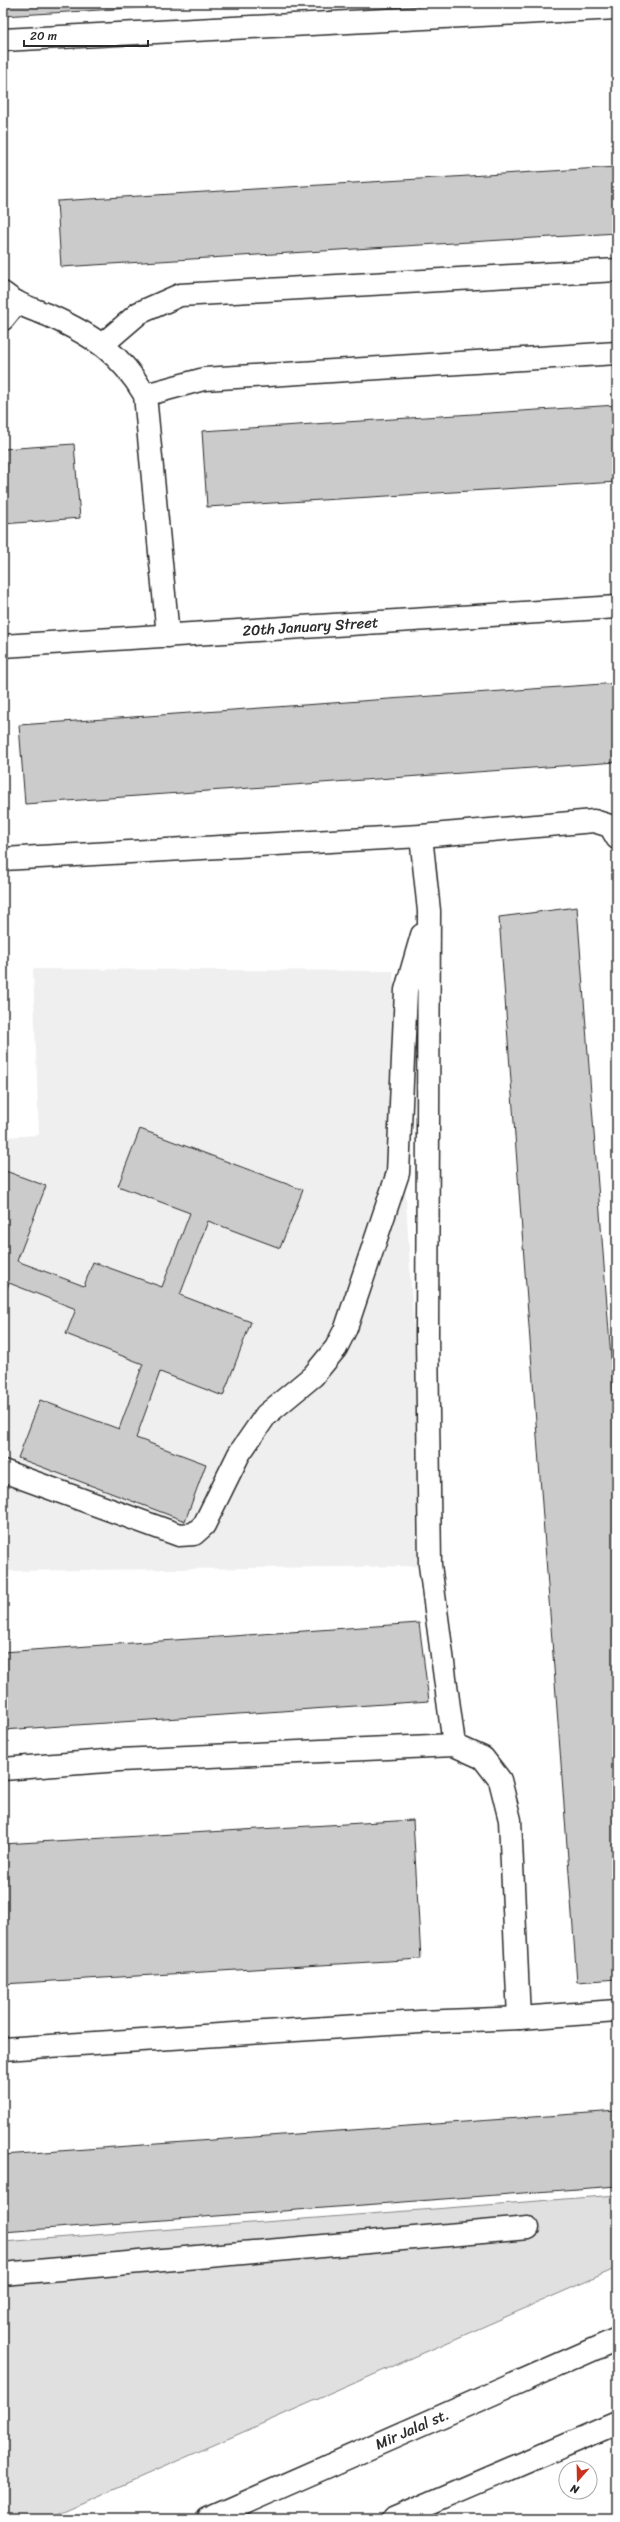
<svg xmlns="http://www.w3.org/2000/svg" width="620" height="2522" viewBox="0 0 620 2522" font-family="Sriracha,sans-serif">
<rect width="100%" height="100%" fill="#fff"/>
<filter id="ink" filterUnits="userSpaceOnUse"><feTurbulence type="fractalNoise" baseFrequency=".025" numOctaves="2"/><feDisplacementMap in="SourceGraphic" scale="8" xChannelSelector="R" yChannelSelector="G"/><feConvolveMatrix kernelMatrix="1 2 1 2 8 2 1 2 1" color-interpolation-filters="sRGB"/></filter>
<g filter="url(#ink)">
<!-- built -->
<polygon fill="#efefef" points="33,969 393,971 427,1566 3,1571 3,1137 39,1135"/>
<!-- green -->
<polygon fill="#e0e0e0" stroke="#868686" points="617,2195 617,2268 45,2519 3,2519 3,2242"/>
<!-- building -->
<g fill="#cbcbcb" stroke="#2b2b2b">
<polygon points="3,3 213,3 3,16"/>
<polygon points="617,167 617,233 61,267 57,201"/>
<polygon points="617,405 617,482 207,507 202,431"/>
<polygon points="74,444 80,518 3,524 3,449"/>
<polygon points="617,683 617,762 25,804 19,725"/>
<polygon points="577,907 617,1438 617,1979 577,1982 499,917"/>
<polygon points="140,1129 303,1190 280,1248 208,1221 180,1295 251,1322 223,1396 160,1372 136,1438 206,1464 185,1521 18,1458 40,1400 119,1429 143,1364 66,1334 76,1309 9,1283 3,1299 3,1170 46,1186 17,1261 84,1286 93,1262 162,1287 190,1213 118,1186"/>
<polygon points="419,1623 429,1701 3,1730 3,1652"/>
<polygon points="413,1820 421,1959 3,1984 3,1844"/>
<polygon points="617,2111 617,2186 3,2232 3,2155"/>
</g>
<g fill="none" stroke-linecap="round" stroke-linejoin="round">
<!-- minor casing -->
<g stroke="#2b2b2b" stroke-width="25">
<g id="minor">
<polyline points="3,40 617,8"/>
<path d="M3,293C17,305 33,309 50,316C94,336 120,353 145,395L168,636"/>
<polyline points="3,319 16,303"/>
<polyline points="103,344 139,313 180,295 617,270"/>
<polyline points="145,395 204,379 617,353"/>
<path id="s1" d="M3,646L617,607"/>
<polyline points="421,836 429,911 427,1336 430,1565 454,1745"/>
<polyline points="3,859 421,836 594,821 610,826 617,838"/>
<polyline points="3,1471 179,1535 194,1534 204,1525 239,1454 266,1415 313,1376 336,1348 346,1328 398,1173 406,990 422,935"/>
<polyline points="3,1769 119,1760 454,1745 483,1758 500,1780 510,1820 519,2018"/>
<polyline points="3,2049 420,2022 519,2018 617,2011"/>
<polyline points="3,2274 528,2228"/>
<path id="s2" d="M208,2519L617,2339"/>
<polyline points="393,2519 617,2423"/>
</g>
</g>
<!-- minor -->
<use href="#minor" stroke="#fff" stroke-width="22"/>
</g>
</g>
<g text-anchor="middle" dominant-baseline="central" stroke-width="3" stroke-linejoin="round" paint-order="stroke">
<!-- street labels -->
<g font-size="15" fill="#2b2b2b" stroke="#fff">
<text stroke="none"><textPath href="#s1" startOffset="308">20th January Street</textPath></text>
<text stroke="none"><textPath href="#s2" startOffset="223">Mir Jalal st.</textPath></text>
</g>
</g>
<!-- margin -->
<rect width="620" height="2522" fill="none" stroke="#fff" stroke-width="16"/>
<rect x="8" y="8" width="604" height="2506" fill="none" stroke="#2b2b2b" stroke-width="1.5" filter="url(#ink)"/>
<!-- north arrow -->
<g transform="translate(578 2480) rotate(200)"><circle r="19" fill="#ffffff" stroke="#aaaaaa"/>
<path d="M0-3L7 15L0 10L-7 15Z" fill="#c8321e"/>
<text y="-6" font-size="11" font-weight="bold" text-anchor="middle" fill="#2b2b2b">N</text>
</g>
<!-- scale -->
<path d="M24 40v6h124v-6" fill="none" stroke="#2b2b2b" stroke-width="2"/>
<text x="30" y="40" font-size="12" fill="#2b2b2b" stroke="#ffffff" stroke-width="3" paint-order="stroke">20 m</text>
</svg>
